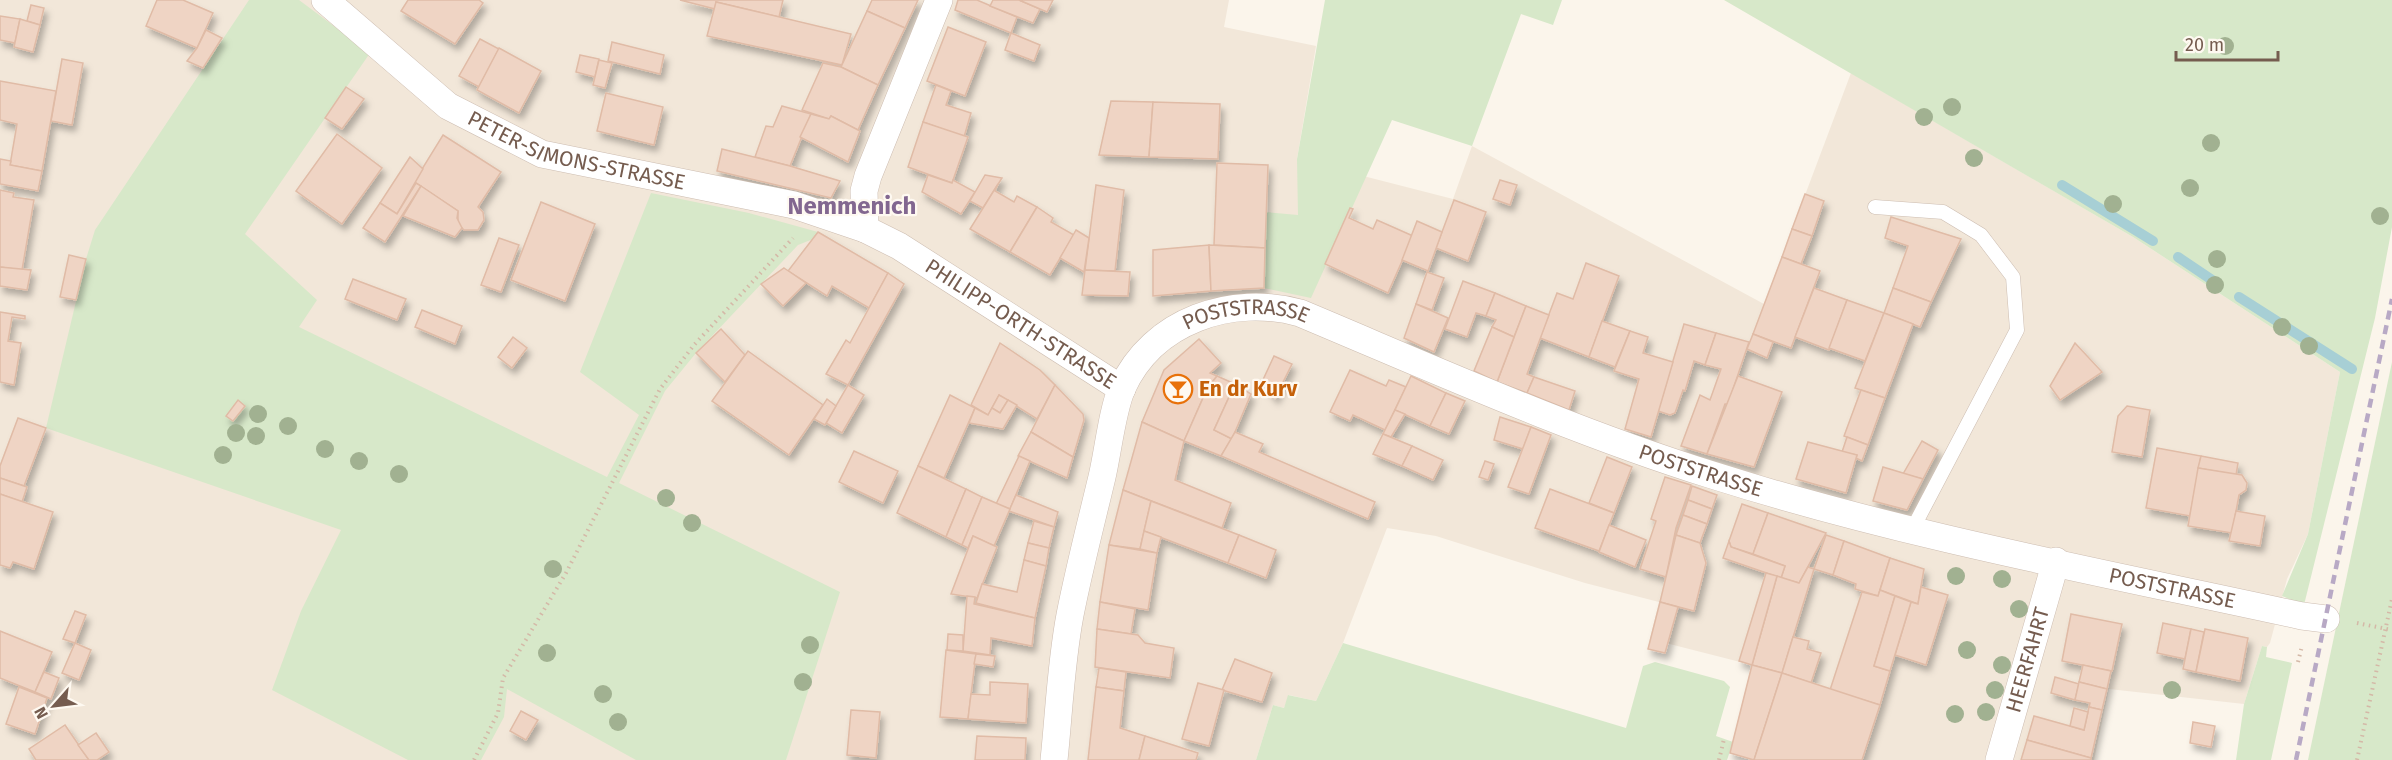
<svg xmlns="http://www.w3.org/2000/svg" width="2392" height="760" viewBox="0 0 2392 760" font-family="'Fira Sans',sans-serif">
<defs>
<filter id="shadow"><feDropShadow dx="3.5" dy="6" stdDeviation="3" flood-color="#0004"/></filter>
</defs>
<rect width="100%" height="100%" fill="#fbf5eb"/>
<!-- residential -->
<polygon fill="#f2e7d9" points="0,0 1229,0 1224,27 1316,46 1297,159 1453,199 1472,146 1764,304 1851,73 2133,237 2340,372 2308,534 2287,579 2270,643 2267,647 2262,646 2244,704 2109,689 2094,760 1753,760 1730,753 1752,665 1650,639 1659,602 1585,583 1436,536 1387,528 1343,643 1316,701 1289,695 1284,708 1273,705 1256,760 0,760"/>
<!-- green -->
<g fill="#d7e8c9">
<polygon points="249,0 299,0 370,53 245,234 317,300 299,327 607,477 639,415 580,372 651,193 749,213 818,232 813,239 798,245 696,353 665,391 619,483 840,592 786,760 636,760 507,689 504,717 481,760 408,760 272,690 301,611 341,530 46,428 86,259 95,230"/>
<polygon points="1325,0 1562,0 1553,25 1521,14 1472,146 1392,120 1311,298 1264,288 1266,212 1298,215 1297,159"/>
<polygon points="1724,0 2392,0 2392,227 2375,318 2304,605 2282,596 2308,534 2340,372 2133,237"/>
<polygon points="2392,362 2392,760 2308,760"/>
<polygon points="1343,643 1626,728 1643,666 1655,662 1724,681 1730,687 1716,736 1733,742 1727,760 1256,760 1273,705 1284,708 1288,695 1316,701"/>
<polygon points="2262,646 2267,647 2266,657 2292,663 2271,760 2236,760 2244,704"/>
</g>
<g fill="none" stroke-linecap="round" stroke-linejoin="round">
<!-- stream -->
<g stroke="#a7cfd5" stroke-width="10">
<polyline points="2062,185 2153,241"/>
<polyline points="2178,257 2218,284"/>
<polyline points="2239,297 2352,369"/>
</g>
</g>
<!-- building -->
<g fill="#efd4c4" stroke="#e0bba6" stroke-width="1.5" filter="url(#shadow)">
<polygon points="157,0 183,0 213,13 197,48 146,26"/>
<polygon points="408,0 479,0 483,3 455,44 401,11"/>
<polygon points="680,0 783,0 779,17 716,2 715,9"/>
<polygon points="872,0 918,0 905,28 867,11"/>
<polygon points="958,0 977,0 1017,17 1011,33 955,10"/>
<polygon points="993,0 1019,0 1040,9 1033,23 990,6"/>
<polygon points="1019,0 1053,0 1047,12"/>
<polygon points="716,2 851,34 842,65 707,36"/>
<polygon points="31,5 44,8 40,25 27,21"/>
<polygon points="867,11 905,28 878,85 841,67"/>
<polygon points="0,16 20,19 15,43 0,40"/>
<polygon points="20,19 40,25 33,52 14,47"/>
<polygon points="948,27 986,42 965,96 927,81"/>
<polygon points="206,30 222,38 203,68 187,61 197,48"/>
<polygon points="1011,33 1040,45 1034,61 1005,50"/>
<polygon points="480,39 499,49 479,87 459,76"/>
<polygon points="612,42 664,55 660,74 608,61"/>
<polygon points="499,48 541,71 519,113 477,90"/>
<polygon points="580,55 599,59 595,77 576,72"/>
<polygon points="62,59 83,63 72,125 51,121"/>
<polygon points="599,60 612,63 605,88 593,85"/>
<polygon points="823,63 841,67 878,85 858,130 831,116 829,119 802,110"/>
<polygon points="0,81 56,91 42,171 10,165 17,124 0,120"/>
<polygon points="936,85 951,91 946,105 971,113 964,137 923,122"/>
<polygon points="346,87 364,99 342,129 325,118"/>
<polygon points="606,93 663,107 654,145 597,131"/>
<polygon points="1111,101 1153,102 1149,157 1099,155"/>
<polygon points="1153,102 1220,104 1218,159 1149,157"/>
<polygon points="782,106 811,114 790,166 755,157 766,126 773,127"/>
<polygon points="811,114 829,119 831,116 860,131 848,162 800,137"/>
<polygon points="923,122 968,137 952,183 908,167"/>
<polygon points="337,134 382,168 342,224 296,191"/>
<polygon points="443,135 501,172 478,207 483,212 484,220 478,230 464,230 458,224 458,211 414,182"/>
<polygon points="722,149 790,166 840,181 831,198 717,171"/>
<polygon points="410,157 423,169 397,214 380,203"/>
<polygon points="0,159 11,161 10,165 42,171 38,191 0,184"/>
<polygon points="1217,163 1268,165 1265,248 1214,245"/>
<polygon points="928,175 952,183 953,180 975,192 961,214 922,192"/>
<polygon points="985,175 1002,178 983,208 970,201"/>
<polygon points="1500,180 1517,185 1510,205 1493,199"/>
<polygon points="416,183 421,186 385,242 363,228 380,203 397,214"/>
<polygon points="998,184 995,191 1014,202 1017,196 1037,207 1010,252 970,229"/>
<polygon points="1096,185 1124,190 1115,271 1085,270"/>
<polygon points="421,186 458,211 457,218 462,228 455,237 403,216"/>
<polygon points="0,190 14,193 13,197 34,200 22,270 0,267"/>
<polygon points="1805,194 1824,201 1812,236 1792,229"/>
<polygon points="1454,200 1486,212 1468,261 1436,248"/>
<polygon points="541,202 595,224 565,301 511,280"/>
<polygon points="1037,207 1053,218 1051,222 1074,235 1050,275 1010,252"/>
<polygon points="1350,208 1353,209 1349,218 1373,229 1377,220 1413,236 1388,293 1325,264"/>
<polygon points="1891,217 1961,239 1931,302 1893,288 1908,246 1885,238"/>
<polygon points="1417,221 1442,232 1428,271 1402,260"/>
<polygon points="1792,229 1812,236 1801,264 1782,257"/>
<polygon points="1076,230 1089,238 1084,272 1060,258"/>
<polygon points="818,232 888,273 869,308 832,286 827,296 788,271"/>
<polygon points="499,238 519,245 501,292 481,285"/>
<polygon points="1209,245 1211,291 1153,296 1153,250"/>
<polygon points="1209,245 1265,248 1264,288 1211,291"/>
<polygon points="69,255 86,259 76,300 60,297"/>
<polygon points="1782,257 1820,271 1791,348 1753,334"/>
<polygon points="1586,263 1619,276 1589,357 1540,338 1557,293 1573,299"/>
<polygon points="0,267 31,270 27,290 0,286"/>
<polygon points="784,268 806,283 783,306 761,284"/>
<polygon points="1085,270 1130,272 1128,296 1082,295"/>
<polygon points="1427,272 1444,278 1432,310 1416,304"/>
<polygon points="888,273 904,284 848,385 826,374 846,340 850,343"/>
<polygon points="353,279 406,299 397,320 345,299"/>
<polygon points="1463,281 1495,293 1486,316 1476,313 1467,337 1445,329"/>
<polygon points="1814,288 1847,300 1829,350 1795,337"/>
<polygon points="1893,288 1931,302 1920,327 1884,313"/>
<polygon points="1495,293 1526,306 1514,337 1492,327 1496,320 1486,316"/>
<polygon points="1847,300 1884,313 1865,361 1829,348"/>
<polygon points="1416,304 1448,318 1434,352 1404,338"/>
<polygon points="1526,306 1549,315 1527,374 1534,377 1527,393 1497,382"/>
<polygon points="422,310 462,326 455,344 415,327"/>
<polygon points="0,312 25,316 25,319 12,317 8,341 21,343 14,385 0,382"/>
<polygon points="1884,313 1913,324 1885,398 1855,388"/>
<polygon points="1602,321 1630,331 1615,367 1589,357"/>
<polygon points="1684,324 1716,333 1705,365 1694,361 1685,391 1683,390 1675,413 1670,415 1658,411"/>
<polygon points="1492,327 1514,337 1497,382 1474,371"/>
<polygon points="721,329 745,355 725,382 696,353"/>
<polygon points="1630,331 1648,337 1643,353 1673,362 1651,437 1625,429 1639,379 1614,371"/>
<polygon points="1716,333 1749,342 1728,404 1725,404 1707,454 1681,446 1700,395 1710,400 1721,369 1705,365"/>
<polygon points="1753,334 1773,342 1767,358 1747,349"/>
<polygon points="513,337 527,348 512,368 498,357"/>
<polygon points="1199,339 1221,363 1210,373 1217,376 1207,389 1184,441 1142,422 1164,370"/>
<polygon points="1000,343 1040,370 1055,385 1037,419 999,395 988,415 971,405"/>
<polygon points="2075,343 2102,372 2060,400 2050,386"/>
<polygon points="748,351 823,405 789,455 712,401"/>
<polygon points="1274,356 1292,364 1275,398 1262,382"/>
<polygon points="1350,370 1386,386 1389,380 1406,387 1385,430 1353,415 1350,421 1330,412"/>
<polygon points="1217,376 1235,384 1214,430 1232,439 1221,456 1184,441 1207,389"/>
<polygon points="1411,376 1446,393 1430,426 1395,410"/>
<polygon points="1738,376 1782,392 1754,467 1707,454"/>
<polygon points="1534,377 1575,391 1569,410 1527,393"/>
<polygon points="1235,384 1251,394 1232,439 1214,430"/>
<polygon points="848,385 864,395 842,433 826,423"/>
<polygon points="1055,385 1083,414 1084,420 1073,457 1031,432"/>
<polygon points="1861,390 1885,398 1868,445 1844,436"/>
<polygon points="1446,393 1465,401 1449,434 1430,426"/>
<polygon points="950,395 975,408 944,478 918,466"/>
<polygon points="999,395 1008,400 1000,413 992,408"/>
<polygon points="827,399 836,406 825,425 814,419"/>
<polygon points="238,400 245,406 233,421 226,416"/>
<polygon points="1008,400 1017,405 1003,429 969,423 975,408 988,415 992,408 1000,413"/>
<polygon points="2127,406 2150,410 2142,457 2112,452 2118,416"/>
<polygon points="1395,410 1405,414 1391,437 1383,434"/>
<polygon points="1500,417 1531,427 1523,449 1494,440"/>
<polygon points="18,418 46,428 24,486 0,478 0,466"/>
<polygon points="1142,422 1184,441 1175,480 1231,503 1222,528 1123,490"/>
<polygon points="1531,427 1551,435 1529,494 1508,487"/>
<polygon points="1031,432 1073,457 1067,478 1018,456"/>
<polygon points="1235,432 1263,444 1259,452 1375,502 1368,519 1221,456"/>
<polygon points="1383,434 1412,446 1402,466 1373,454"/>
<polygon points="1847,437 1868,445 1862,461 1856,458 1857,455 1842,452"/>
<polygon points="1922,441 1938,450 1923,479 1903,474"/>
<polygon points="1808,442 1857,455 1846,493 1796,479"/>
<polygon points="1412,446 1443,460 1433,480 1402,466"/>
<polygon points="2157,448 2201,456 2190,516 2146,508"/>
<polygon points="854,451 898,471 883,503 839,482"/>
<polygon points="1019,456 1030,461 1010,509 996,504"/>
<polygon points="2201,456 2238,463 2236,475 2198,468"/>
<polygon points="1607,457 1632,467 1614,513 1589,503"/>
<polygon points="1485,461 1494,464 1488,480 1479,477"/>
<polygon points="918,466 966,489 946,537 897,513"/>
<polygon points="1883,467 1923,479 1907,510 1873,501"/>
<polygon points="2198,468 2242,475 2247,483 2246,490 2239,495 2232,533 2188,526"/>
<polygon points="1665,477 1691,485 1676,528 1666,577 1640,569 1656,521 1651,519"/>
<polygon points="0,478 27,487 22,502 0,494"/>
<polygon points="1692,486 1717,495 1712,509 1688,500"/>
<polygon points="966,489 982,497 962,545 946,537"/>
<polygon points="1550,489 1614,513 1599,551 1535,528"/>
<polygon points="1123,490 1151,501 1140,549 1109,545"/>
<polygon points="0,494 53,512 34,569 13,562 10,568 0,565"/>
<polygon points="1016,495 1058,512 1054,527 1009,511"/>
<polygon points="982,497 1010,509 994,546 973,536 968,548 962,545"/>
<polygon points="1688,500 1712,509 1707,524 1683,515"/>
<polygon points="1151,501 1239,535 1228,563 1144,531"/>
<polygon points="1742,504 1768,513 1753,554 1731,547 1729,541"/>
<polygon points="2236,511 2265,516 2260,546 2229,541"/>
<polygon points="1768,513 1826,533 1799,583 1781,578 1785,566 1753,554"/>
<polygon points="1683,515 1707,524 1700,543 1676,535"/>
<polygon points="1034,521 1054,527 1049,548 1028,543"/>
<polygon points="1609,525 1646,540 1635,567 1599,552"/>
<polygon points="1144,531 1161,537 1157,553 1140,549"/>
<polygon points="1239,535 1276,550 1266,578 1228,563"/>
<polygon points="1676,535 1700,543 1706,563 1694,611 1660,602"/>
<polygon points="1826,535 1844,541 1833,575 1814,569"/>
<polygon points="973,536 997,547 977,598 951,594"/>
<polygon points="1729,541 1731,547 1785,566 1781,578 1723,558"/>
<polygon points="1844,541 1890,558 1878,596 1855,589 1856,584 1833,575"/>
<polygon points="1028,543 1049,548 1046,566 1024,560"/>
<polygon points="1109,545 1157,553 1148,610 1100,602"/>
<polygon points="1890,558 1924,569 1918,604 1880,590"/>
<polygon points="1024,560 1046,566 1035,618 976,603 982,584 1017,592"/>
<polygon points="1808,567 1814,569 1782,673 1752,665 1777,576 1799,583"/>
<polygon points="1766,573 1777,576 1752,665 1739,661"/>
<polygon points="1921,587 1948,595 1926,665 1895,655 1911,602 1918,604"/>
<polygon points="1880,590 1895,596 1874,666 1890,671 1880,705 1830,690 1862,592 1878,596"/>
<polygon points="967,596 975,597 974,604 1035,618 1032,646 991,638 990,655 963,651"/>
<polygon points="1895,596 1911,602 1890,671 1874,666"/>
<polygon points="1100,602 1135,609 1131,634 1097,629"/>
<polygon points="1660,602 1678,607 1665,653 1648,649"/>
<polygon points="75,611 86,615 75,643 63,639"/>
<polygon points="2071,614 2122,624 2112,671 2062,661"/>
<polygon points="2163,623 2191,629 2185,659 2157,653"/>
<polygon points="1097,629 1138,635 1145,643 1174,648 1170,678 1095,667"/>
<polygon points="2191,629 2204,632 2196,672 2183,669"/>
<polygon points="2205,629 2248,638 2240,681 2196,672"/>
<polygon points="0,631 52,652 35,692 0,678"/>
<polygon points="948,634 963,635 963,651 947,650"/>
<polygon points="1793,637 1809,641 1807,649 1821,653 1811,683 1782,673"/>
<polygon points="75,643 91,650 79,680 62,673"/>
<polygon points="946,650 976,654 968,719 940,717"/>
<polygon points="976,654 995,656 993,667 974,664"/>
<polygon points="1235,659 1272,673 1262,702 1222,690"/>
<polygon points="1752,665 1782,673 1754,760 1730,753"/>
<polygon points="2083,665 2111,671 2107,689 2079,682"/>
<polygon points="1099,668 1126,672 1124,691 1096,687"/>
<polygon points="44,672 59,678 51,699 35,692"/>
<polygon points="1782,673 1880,705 1862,760 1754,760"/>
<polygon points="2055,677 2079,684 2075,700 2051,693"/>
<polygon points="990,682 1028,684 1026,723 968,719 971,694 990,695"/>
<polygon points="2079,682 2107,689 2102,710 2089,707 2090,703 2075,700"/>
<polygon points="1198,683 1224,690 1209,746 1182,739"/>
<polygon points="19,687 47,698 35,734 6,724"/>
<polygon points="1096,687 1124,691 1120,728 1145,736 1139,760 1088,760"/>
<polygon points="2089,707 2102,710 2091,758 2027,740 2034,716 2084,730"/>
<polygon points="2074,708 2088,712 2084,730 2070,726"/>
<polygon points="851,710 880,712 876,758 847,755"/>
<polygon points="521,711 538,720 526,740 510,731"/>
<polygon points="2193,722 2215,726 2211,747 2190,743"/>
<polygon points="65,725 89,760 36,760 29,749"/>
<polygon points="96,733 109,752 97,760 89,760 78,745"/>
<polygon points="977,736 1026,738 1025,760 975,760"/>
<polygon points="1145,736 1198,753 1196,760 1139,760"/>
<polygon points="2027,740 2091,758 2091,760 2021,760"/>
</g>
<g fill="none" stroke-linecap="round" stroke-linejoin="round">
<!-- lane casing -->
<g stroke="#cdbdb1" stroke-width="15">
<polyline id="lane" points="1875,207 1943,212 1981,235 2013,277 2017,330 1912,530"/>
</g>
<!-- street casing -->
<g stroke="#cdbdb1" stroke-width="28">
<g id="street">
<path id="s1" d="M325,0L448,106L542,154L794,205L865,229"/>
<path id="s2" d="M939,0L868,176L864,191L865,229L899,246L1122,389"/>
<path id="s3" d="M1054,760C1059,712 1061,662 1070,615C1079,569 1091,523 1102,477C1108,452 1112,411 1122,388C1153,320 1232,294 1300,313C1436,370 1571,431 1712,475C1905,536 2105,573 2302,616L2326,619"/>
<path id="s4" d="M1999,760L2056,561"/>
</g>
</g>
<!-- path -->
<g stroke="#d4b8a7" stroke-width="4" stroke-dasharray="1.5 4.5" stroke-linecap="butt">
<polyline points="2357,623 2392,630"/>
<polyline points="2298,662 2302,646"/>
<polyline points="474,760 498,713 503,678 566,573 660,389 694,345 793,238"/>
<polyline points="1719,760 1724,739"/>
<polyline points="2357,760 2392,599"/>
</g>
<!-- lane -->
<use href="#lane" stroke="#fff" stroke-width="14"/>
<!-- street -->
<use href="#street" stroke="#fff" stroke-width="27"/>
<!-- rail -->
<polyline stroke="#b8a9c5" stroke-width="4.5" stroke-dasharray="9 6" stroke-linecap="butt" points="2296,760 2392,299"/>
</g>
<!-- trees -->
<g fill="#a1b191">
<circle cx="2225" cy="46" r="9"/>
<circle cx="1952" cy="107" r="9"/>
<circle cx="1924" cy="117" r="9"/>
<circle cx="2211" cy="143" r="9"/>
<circle cx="1974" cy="158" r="9"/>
<circle cx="2190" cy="188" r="9"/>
<circle cx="2113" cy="204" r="9"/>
<circle cx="2380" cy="216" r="9"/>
<circle cx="2217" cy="259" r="9"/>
<circle cx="2215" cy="285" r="9"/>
<circle cx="2282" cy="327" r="9"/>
<circle cx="2309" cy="346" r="9"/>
<circle cx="258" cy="414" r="9"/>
<circle cx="288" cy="426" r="9"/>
<circle cx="236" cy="433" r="9"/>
<circle cx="256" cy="436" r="9"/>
<circle cx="325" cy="449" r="9"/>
<circle cx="223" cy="455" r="9"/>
<circle cx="359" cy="461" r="9"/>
<circle cx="399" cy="474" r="9"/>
<circle cx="666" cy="498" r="9"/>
<circle cx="692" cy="523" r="9"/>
<circle cx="553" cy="569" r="9"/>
<circle cx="1956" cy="576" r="9"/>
<circle cx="2002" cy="579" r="9"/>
<circle cx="2019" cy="609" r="9"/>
<circle cx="810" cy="645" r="9"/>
<circle cx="1967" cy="650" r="9"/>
<circle cx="547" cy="653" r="9"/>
<circle cx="2002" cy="665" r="9"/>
<circle cx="803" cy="682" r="9"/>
<circle cx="1995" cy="690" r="9"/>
<circle cx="2172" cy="690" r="9"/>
<circle cx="603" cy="694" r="9"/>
<circle cx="1986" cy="712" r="9"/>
<circle cx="1955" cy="714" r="9"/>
<circle cx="618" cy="722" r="9"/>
</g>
<!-- icons -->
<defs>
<g id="bar-ring" transform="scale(1.5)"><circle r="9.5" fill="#fef9f1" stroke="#e8710a" stroke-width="1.5"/><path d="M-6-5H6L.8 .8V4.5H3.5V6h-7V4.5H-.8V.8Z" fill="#e8710a"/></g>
</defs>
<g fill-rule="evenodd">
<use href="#bar-ring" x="1178" y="389"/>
</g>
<g text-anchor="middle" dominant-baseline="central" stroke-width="4.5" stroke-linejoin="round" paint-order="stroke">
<!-- street labels -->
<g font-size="21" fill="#755c4f" stroke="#fef9f1">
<text stroke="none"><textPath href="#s1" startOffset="300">PETER-SIMONS-STRASSE</textPath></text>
<text stroke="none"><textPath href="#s2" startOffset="426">PHILIPP-ORTH-STRASSE</textPath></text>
<text stroke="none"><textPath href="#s3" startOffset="534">POSTSTRASSE</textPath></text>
<text stroke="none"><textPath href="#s3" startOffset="1020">POSTSTRASSE</textPath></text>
<text stroke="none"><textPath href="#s3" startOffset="1506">POSTSTRASSE</textPath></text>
<text stroke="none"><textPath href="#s4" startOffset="104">HEERFAHRT</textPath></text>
</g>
<!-- food labels -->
<g font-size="21" font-weight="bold" fill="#c56008" stroke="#fef9f1" text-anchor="start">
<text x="1199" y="389">En dr Kurv</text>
</g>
<!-- quarter labels -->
<g font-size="24" font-weight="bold" fill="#826790" stroke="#fef9f1">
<text x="852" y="206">Nemmenich</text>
</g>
</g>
<!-- north arrow -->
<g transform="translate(54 706) rotate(242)" stroke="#fef9f1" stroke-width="4.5" paint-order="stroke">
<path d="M0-4.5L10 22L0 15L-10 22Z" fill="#755c4f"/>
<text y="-9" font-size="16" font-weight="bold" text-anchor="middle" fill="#755c4f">N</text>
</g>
<!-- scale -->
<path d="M2176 51v9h102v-9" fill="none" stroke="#755c4f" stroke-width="3"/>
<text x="2185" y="51" font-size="18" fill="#755c4f" stroke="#fef9f1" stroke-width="4.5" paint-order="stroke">20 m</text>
</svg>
